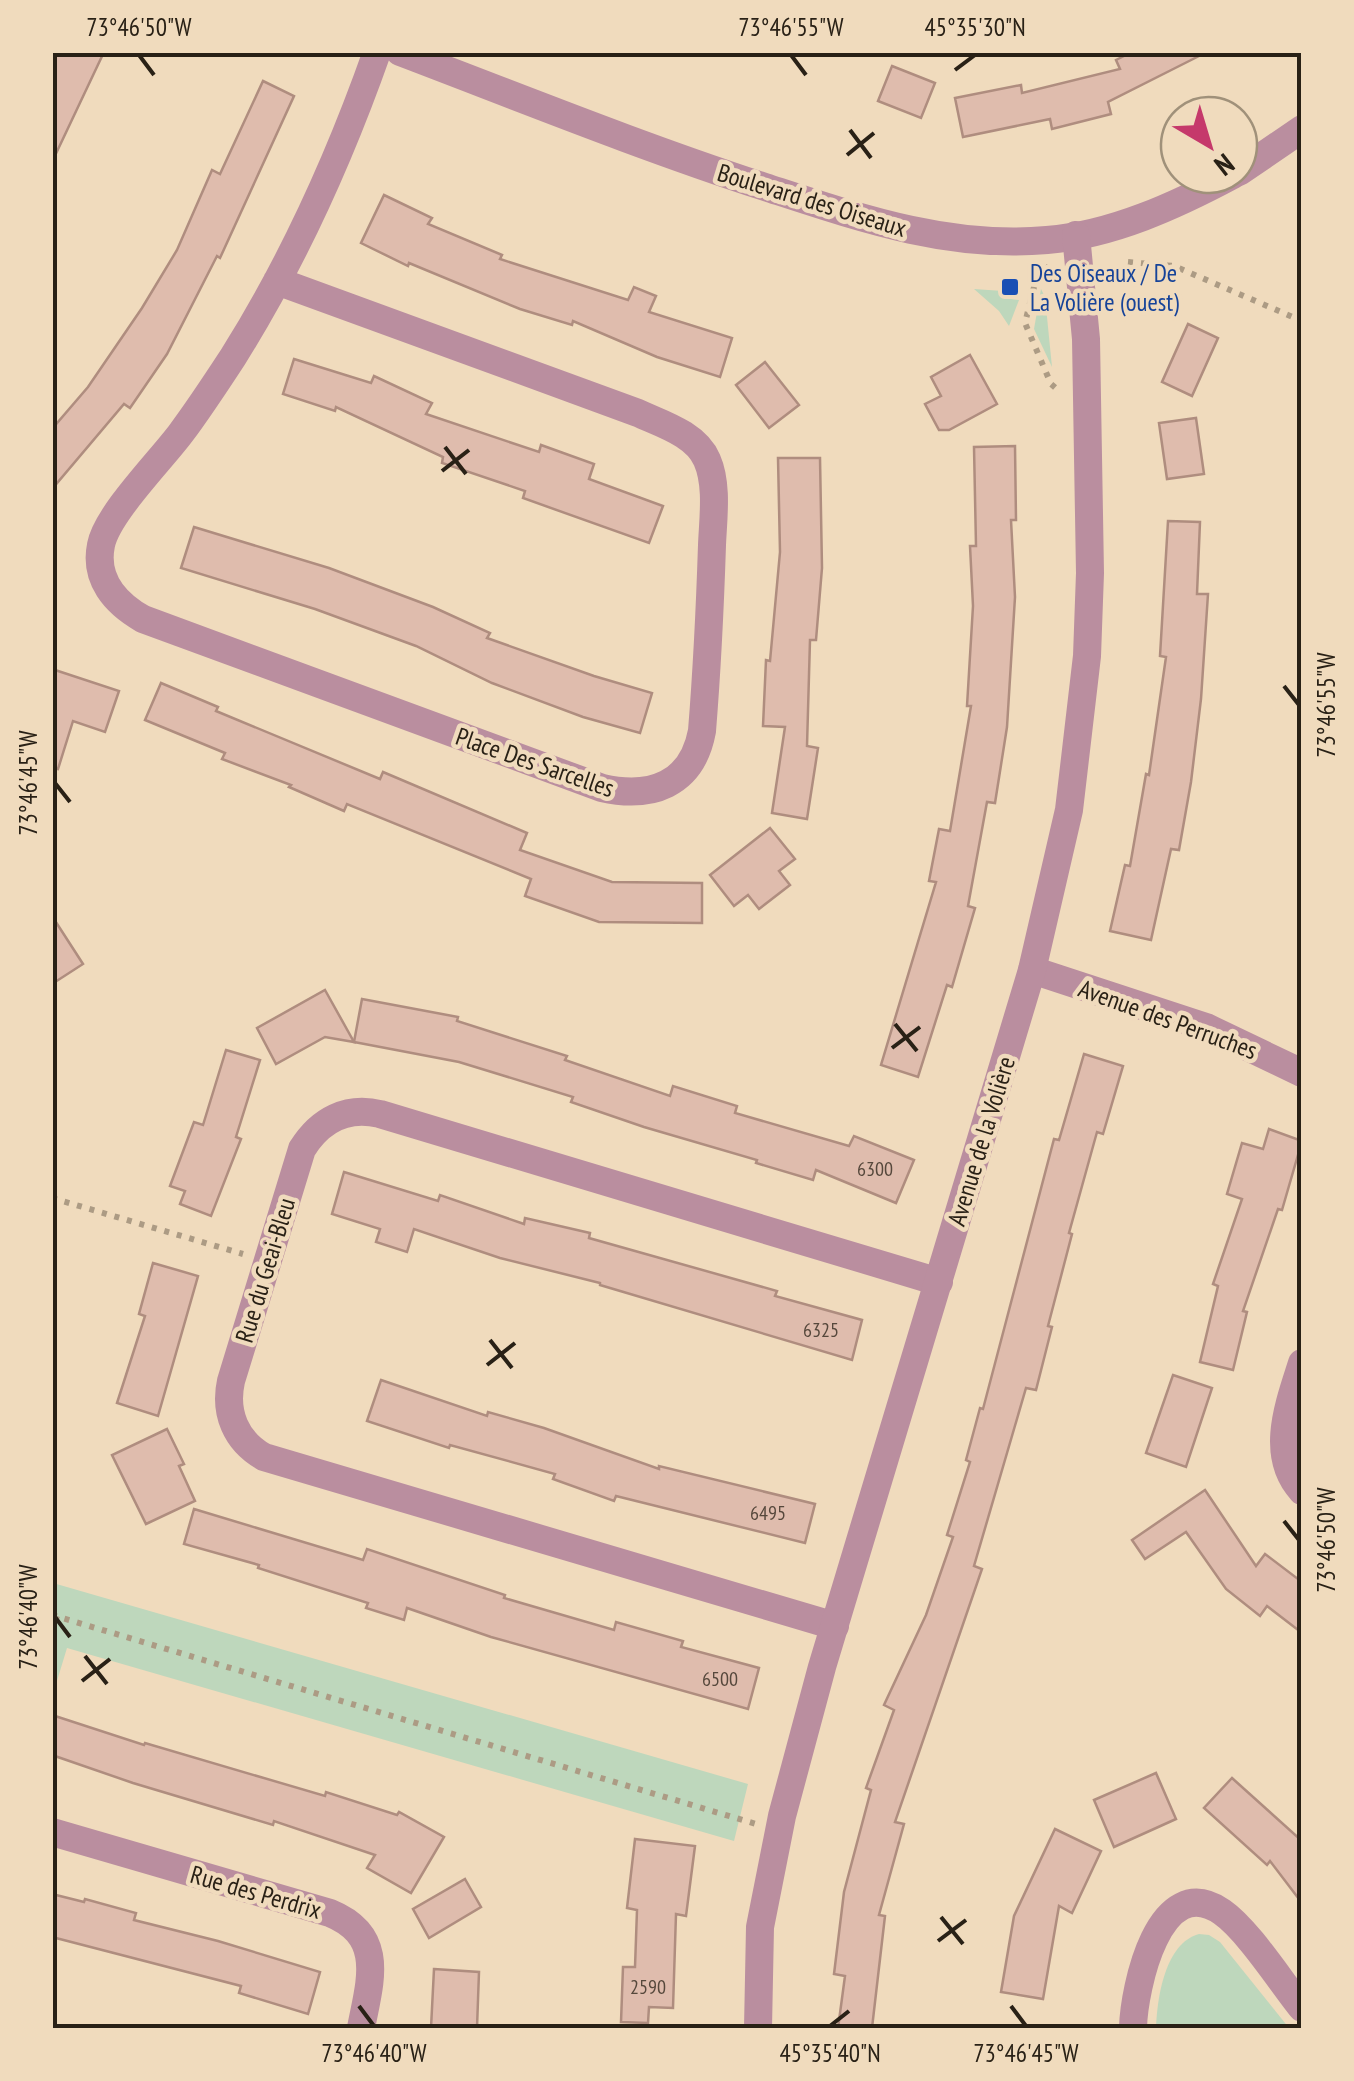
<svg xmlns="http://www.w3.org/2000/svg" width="1354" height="2081" viewBox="0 0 1354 2081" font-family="'PT Sans Narrow',sans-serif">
<rect width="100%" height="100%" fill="#f0dbbd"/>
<!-- green -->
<g fill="#bed7bc">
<polygon points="974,289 1003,291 1003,298 1019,300 1009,326 999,311"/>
<polygon points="1041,289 1045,297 1052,367 1034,329"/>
<polygon points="53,1583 748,1784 734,1841 67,1648 53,1694"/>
<path d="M1199,1934L1209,1935L1220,1942L1289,2028H1156C1157,1998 1165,1943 1199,1934Z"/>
</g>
<!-- building -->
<g fill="#dfbcad" stroke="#af8d7f" stroke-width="2.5">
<polygon points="57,52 104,52 52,162 52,62"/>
<polygon points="1132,52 1207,52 1108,102 1111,114 1052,129 1050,119 963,137 955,98 1021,85 1022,93 1120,69 1116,60"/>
<polygon points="892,66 935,83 921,118 878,101"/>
<polygon points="263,81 294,96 220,258 217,256 167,354 130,408 124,404 52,489 52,429 88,387 142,308 177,250 212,170 220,174"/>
<polygon points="384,195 432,218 428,224 502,255 500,259 628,300 634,287 656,296 649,312 732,338 720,377 657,357 573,321 572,325 520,309 409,263 408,266 361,243"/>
<polygon points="1188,324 1218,338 1192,396 1162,382"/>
<polygon points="970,355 997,404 949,430 939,430 925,404 941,396 931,377"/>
<polygon points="294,359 371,383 374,376 432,403 426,414 539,452 541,445 594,464 589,479 663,506 649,543 523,498 525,491 442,463 443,457 336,407 335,411 283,394"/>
<polygon points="765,362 799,405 769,428 736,385"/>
<polygon points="1196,418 1204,474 1167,479 1159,423"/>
<polygon points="1015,446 1016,520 1011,520 1015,597 1007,727 995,803 987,802 968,906 975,908 952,987 947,985 918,1077 881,1065 936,882 929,881 939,829 950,831 971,706 967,706 973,606 970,546 976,546 974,447"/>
<polygon points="778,458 820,458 822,568 816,640 810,640 807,746 818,748 807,819 772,813 785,727 763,726 766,660 770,661 780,552"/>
<polygon points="1168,521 1200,522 1197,594 1208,594 1201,699 1191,782 1179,850 1171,849 1151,940 1110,931 1125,865 1130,866 1146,774 1149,775 1166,657 1160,656"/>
<polygon points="194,527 329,568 433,607 490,633 487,638 594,676 652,693 640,733 583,717 492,683 416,646 315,609 181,568"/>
<polygon points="52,669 119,691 105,732 73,721 58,769 52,768"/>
<polygon points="161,683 218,707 216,711 380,779 383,772 527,833 520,850 612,882 702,883 702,923 599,922 525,896 531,879 347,804 344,811 289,787 291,785 222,759 225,753 145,720"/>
<polygon points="770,828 795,859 779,871 790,885 759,909 748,895 734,906 710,875"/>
<polygon points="52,916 83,964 52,984"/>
<polygon points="325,990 354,1042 325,1037 276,1064 257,1028"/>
<polygon points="362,999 458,1017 457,1021 567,1056 565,1060 670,1096 673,1086 737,1106 735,1113 849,1146 854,1136 914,1160 896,1203 816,1170 813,1180 756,1163 757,1160 644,1127 571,1102 573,1097 459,1062 354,1042"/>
<polygon points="226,1050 260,1060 236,1137 241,1139 211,1216 180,1204 185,1191 170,1186 194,1122 203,1125"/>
<polygon points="1084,1054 1123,1066 1103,1134 1097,1132 1069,1233 1072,1234 1048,1326 1052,1327 1036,1390 1026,1388 974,1566 982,1569 895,1822 904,1824 879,1915 885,1916 872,2028 838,2028 845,1976 834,1974 844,1892 871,1790 866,1788 894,1710 884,1705 926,1615 953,1537 947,1535 970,1462 966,1460 980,1408 983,1409 1054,1139 1059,1140"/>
<polygon points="1269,1129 1302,1141 1282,1210 1278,1209 1243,1311 1247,1312 1233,1370 1200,1362 1218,1286 1213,1284 1242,1199 1227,1194 1242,1143 1263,1149"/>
<polygon points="344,1172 438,1201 440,1195 524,1224 525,1218 590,1233 589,1238 777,1291 775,1296 862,1320 852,1360 600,1285 600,1283 500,1258 414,1229 407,1252 376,1242 380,1229 332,1214"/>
<polygon points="153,1263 198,1276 158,1416 117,1403 145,1316 139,1314"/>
<polygon points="1173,1375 1212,1388 1186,1467 1146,1453"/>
<polygon points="381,1380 487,1416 488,1412 544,1428 659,1469 659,1466 815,1504 805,1543 616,1496 614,1501 553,1479 555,1474 450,1445 449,1448 367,1421"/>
<polygon points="167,1429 184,1464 179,1466 195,1501 146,1524 112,1455"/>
<polygon points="1205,1490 1256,1566 1265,1554 1302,1582 1302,1633 1267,1606 1260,1616 1226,1589 1186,1532 1145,1559 1132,1540"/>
<polygon points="194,1509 363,1560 367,1549 505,1595 504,1598 614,1630 616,1622 683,1641 681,1647 759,1668 748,1709 491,1637 407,1608 404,1620 366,1608 368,1603 258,1568 259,1565 184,1544"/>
<polygon points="52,1715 144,1745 145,1743 325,1796 326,1792 397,1815 399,1812 444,1837 411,1893 367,1868 375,1855 274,1821 273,1825 133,1783 52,1755"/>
<polygon points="1156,1773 1176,1819 1114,1847 1094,1800"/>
<polygon points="1232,1778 1302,1841 1302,1903 1270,1861 1267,1865 1204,1808"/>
<polygon points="1055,1829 1101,1851 1072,1913 1059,1906 1043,1999 1001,1992 1014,1916"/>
<polygon points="635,1839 695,1846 686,1916 676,1914 673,2008 649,2007 648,2023 621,2022 623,1967 635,1967 637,1910 627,1908"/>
<polygon points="465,1879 481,1907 429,1938 413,1909"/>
<polygon points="52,1894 84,1902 85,1899 136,1913 134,1920 218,1941 320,1972 308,2014 239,1993 241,1986 52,1937"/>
<polygon points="434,1969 479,1972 477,2028 431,2028"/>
</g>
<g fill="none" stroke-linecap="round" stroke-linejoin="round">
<!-- path -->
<g stroke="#ac9b84" stroke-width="6" stroke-dasharray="5 8" stroke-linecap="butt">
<polyline points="1128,262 1174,266 1302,321"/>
<polyline points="1049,266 1035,283 1025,323 1051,384 1060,392"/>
<polyline points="52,1198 243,1254"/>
<polyline points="52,1615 756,1824"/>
<polyline points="52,1632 57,1616"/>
</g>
<!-- minor -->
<g stroke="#ba8e9f" stroke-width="28">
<path d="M277,281L638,413C662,424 696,434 707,460C718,485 713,519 712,545C710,607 707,669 702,731C692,785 651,799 602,788L143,619C115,603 94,579 101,545C107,514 161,460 181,433C199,409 216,383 233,357C292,263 340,157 377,52"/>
<polyline points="1032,970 1206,1027 1302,1073"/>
<path d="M1302,1363C1289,1404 1269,1455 1302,1491"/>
<path d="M835,1626L264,1457C236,1441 224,1413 231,1381L302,1149C320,1120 347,1106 380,1114L939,1282"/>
<path d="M52,1832L330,1913C386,1936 370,1981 361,2028"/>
<path d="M1133,2028C1134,1988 1159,1869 1222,1912C1248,1930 1281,1982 1302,2008"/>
</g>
<!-- tertiary -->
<g stroke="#ba8e9f" stroke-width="28">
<path d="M400,52C521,98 642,147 765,187C857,217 948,249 1047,240C1112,235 1177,205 1233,175"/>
<polyline points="1239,172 1302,129"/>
<polyline points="758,2028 760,1927 782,1816 822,1667 1032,970 1069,810 1087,656 1090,573 1086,339 1076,235"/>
</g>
</g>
<!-- ticks -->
<path fill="none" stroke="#292116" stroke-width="4" d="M139,55L154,75M791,55L806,75M955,70L975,55M850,130L871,158M847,155L874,133M445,447L466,474M442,471L469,450M1284,686L1299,705M55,783L70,802M895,1024L917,1051M892,1048L920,1027M490,1340L512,1368M487,1365L515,1343M1284,1521L1299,1540M55,1617L70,1637M85,1656L107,1684M82,1681L110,1659M941,1917L963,1944M938,1941L966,1920M359,2006L374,2026M1011,2006L1026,2026M830,2026L849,2011"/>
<!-- markers -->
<rect fill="#1a4fb4" stroke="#f0dbbd" stroke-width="4" x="1000" y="277" width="20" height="20" rx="5"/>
<g text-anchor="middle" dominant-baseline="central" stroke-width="9" stroke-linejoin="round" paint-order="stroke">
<!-- number labels -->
<g font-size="20" fill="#56483c">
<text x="875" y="1169">6300</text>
<text x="821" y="1330">6325</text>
<text x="768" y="1513">6495</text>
<text x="720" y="1679">6500</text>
<text x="648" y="1987">2590</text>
</g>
<!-- street labels -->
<g font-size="25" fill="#292116" stroke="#f0dbbd">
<text transform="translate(812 200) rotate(17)">Boulevard des Oiseaux</text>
<text transform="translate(535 762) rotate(19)">Place Des Sarcelles</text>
<text transform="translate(1168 1019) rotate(20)">Avenue des Perruches</text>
<text transform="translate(981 1141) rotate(-73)">Avenue de la Volière</text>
<text transform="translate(265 1270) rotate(-73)">Rue du Geai-Bleu</text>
<text transform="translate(256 1892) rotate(16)">Rue des Perdrix</text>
</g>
<!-- transit labels -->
<g font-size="25" fill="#164399" stroke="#f0dbbd" text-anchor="start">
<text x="1030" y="273">Des Oiseaux / De<tspan x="1030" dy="29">La Volière (ouest)</tspan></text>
</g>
</g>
<!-- border -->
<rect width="1354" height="2081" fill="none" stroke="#f0dbbd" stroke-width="110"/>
<!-- north arrow -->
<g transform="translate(1209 145) rotate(142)"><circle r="48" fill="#f0dbbd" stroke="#a0917a" stroke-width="2.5"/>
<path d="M0-8L18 38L0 25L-18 38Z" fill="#c5396b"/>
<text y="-15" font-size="28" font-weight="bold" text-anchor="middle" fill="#292116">N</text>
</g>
<rect x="55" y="55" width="1244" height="1971" fill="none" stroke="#292116" stroke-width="4"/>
<g font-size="25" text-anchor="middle" fill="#292116">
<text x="139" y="36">73°46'50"W</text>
<text x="791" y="36">73°46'55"W</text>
<text x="975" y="36">45°35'30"N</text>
<text transform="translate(1326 705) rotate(-90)" y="9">73°46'55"W</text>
<text transform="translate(28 783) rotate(-90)" y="9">73°46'45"W</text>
<text transform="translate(1326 1540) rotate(-90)" y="9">73°46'50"W</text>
<text transform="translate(28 1617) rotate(-90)" y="9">73°46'40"W</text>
<text x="374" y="2062">73°46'40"W</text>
<text x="830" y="2062">45°35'40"N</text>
<text x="1026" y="2062">73°46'45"W</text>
</g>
</svg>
